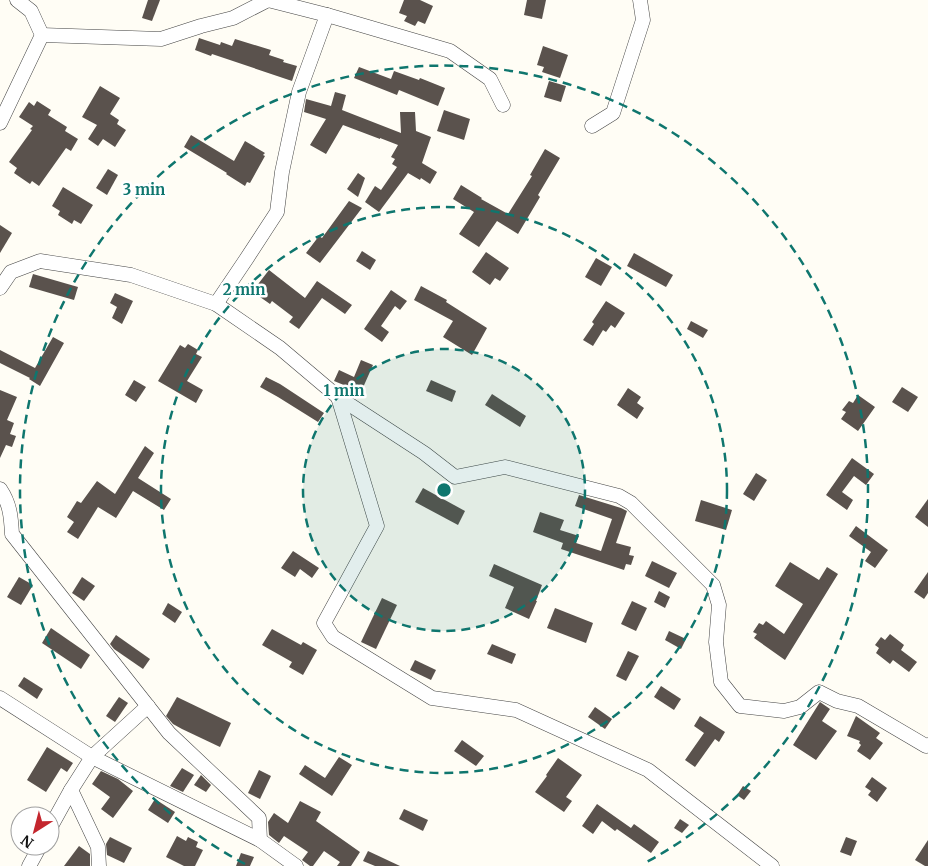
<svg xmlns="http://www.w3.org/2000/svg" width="928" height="866" viewBox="0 0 928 866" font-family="Merriweather,serif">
<rect width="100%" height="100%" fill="#fffdf5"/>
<!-- building -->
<g fill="#5a524d">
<polygon points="148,0 160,0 152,21 142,18"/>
<polygon points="404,0 420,0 433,6 425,24 418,21 415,26 404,21 407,16 399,13"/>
<polygon points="527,0 546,0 542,19 524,15"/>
<polygon points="199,38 220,45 221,42 232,46 235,39 271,50 269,55 284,60 283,62 297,66 292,81 212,54 211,56 195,50"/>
<polygon points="543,46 568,55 560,78 542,72 544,67 537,65"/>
<polygon points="359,67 391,79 394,71 419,80 420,78 445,88 438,106 399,90 397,95 354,78"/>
<polygon points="549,81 566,86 561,102 544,97"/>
<polygon points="100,86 120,98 110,114 119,120 117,124 126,130 115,147 103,139 98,146 88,139 97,125 82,117"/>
<polygon points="335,92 346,95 342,110 401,133 400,112 415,112 416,131 431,137 422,163 437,172 430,184 421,178 420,180 408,173 379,212 365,202 375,186 381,190 397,167 392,164 395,159 391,157 398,145 380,138 380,139 343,125 326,154 310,145 326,119 304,112 306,99 331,106"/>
<polygon points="37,101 51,110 48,115 67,127 65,131 78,139 71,151 66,148 39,186 32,181 30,184 14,173 17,168 9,162 32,130 30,129 33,126 19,117 29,102 34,106"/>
<polygon points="444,110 470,119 464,140 437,131"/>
<polygon points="191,135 234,161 245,141 265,153 263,155 265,156 250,183 247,182 245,186 226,174 227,173 184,147"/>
<polygon points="545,149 560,158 538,195 540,197 518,234 497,221 479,247 459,234 474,212 453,199 461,185 482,198 481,199 508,214 532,176 530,175"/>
<polygon points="108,169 118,175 107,195 96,188"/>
<polygon points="358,173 365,178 358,197 347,189"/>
<polygon points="63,187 93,205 81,224 74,220 72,224 58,215 60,211 52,206"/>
<polygon points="349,201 362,208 320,263 306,253 319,236 322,238"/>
<polygon points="0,225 12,233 0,253"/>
<polygon points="362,251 376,260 370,270 356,261"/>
<polygon points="486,252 509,268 500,281 495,278 490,285 472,272"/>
<polygon points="634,253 673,275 666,287 627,266"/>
<polygon points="596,258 612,267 601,286 585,277"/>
<polygon points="269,270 305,298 317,281 352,305 345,314 322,298 299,329 289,322 293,317 272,301 270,304 260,297 262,293 255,288"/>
<polygon points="33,274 78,287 74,300 29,287"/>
<polygon points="421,286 447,300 446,302 487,328 472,355 443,337 453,321 414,300"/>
<polygon points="391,290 407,301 400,310 395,306 381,326 389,332 382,342 364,329"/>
<polygon points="115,293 133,301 122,324 112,318 117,307 110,303"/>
<polygon points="606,301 625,313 615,328 611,325 606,332 603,330 593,346 583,340 594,324 592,322"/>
<polygon points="691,321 708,330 703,338 687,329"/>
<polygon points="53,337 64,343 40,386 29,379 30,378 0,363 0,350 35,368"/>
<polygon points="188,344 198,350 196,354 202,357 187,381 203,390 196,403 158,381 180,345 185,348"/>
<polygon points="361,360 373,365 361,392 334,381 339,370 354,377"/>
<polygon points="266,377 280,384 324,413 318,422 278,397 260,387"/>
<polygon points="134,380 146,387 136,402 125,395"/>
<polygon points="431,380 456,391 452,402 426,391"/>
<polygon points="902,387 918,397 908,412 892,402"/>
<polygon points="628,388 641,397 637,403 644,408 637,419 617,405"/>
<polygon points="0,390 17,397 7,420 14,423 10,434 16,436 12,447 6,445 0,458"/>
<polygon points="492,394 526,416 520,427 485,405"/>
<polygon points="858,395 875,407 858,431 841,419 846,412 842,410 849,401 853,403"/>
<polygon points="145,446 154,453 138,478 171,499 164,510 133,491 116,518 98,507 78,539 67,532 74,522 67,517 77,501 81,503 97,481 115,494"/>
<polygon points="852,458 874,474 866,485 854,476 842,492 853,500 847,510 826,495"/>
<polygon points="756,473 767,480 754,501 743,494"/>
<polygon points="423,488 465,511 458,525 415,502"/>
<polygon points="579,495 621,508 627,511 616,543 631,547 629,555 634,556 631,565 626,564 624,570 561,549 563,543 533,532 540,512 564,520 560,530 579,536 576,543 601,551 612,519 575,506"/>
<polygon points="928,499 928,527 915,517"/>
<polygon points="701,500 732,510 726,530 695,521"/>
<polygon points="856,526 888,550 875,568 865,561 871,552 849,536"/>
<polygon points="293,551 319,568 312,578 300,569 295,577 281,568"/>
<polygon points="652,561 677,573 669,588 645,576"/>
<polygon points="790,562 819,580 827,567 838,574 785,660 754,638 757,634 753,632 759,623 763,625 766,621 784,634 803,604 775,586"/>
<polygon points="494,564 542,585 536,601 537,601 529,619 505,608 514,587 489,576"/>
<polygon points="928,572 928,593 924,599 914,592"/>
<polygon points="19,577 33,585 21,605 7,597"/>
<polygon points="82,577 95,586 84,601 72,593"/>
<polygon points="659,591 670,597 665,608 654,602"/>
<polygon points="382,598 397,605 376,649 361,642"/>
<polygon points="632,601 647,608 636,631 621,624"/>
<polygon points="168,603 182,612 175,623 162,614"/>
<polygon points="555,608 593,623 586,643 547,628"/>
<polygon points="51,628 90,655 81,669 42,643"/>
<polygon points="272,629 301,645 303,642 317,650 303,675 289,667 292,662 262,645"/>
<polygon points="669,631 686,639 681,649 665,640"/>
<polygon points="890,634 904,645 901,650 917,662 909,672 893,660 890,664 876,653 879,648 875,645 881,637 885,640"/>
<polygon points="116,635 150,659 143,669 114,649 110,644"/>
<polygon points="492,644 516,654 512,664 487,654"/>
<polygon points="628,651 639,656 626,681 616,676"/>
<polygon points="415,660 436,670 431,680 410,670"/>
<polygon points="24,677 43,689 37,699 18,686"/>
<polygon points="661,686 681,699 674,710 654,697"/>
<polygon points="119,697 128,703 115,722 106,716"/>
<polygon points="177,697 231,723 220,747 182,729 173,724 166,716"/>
<polygon points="820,702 830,709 822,721 837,731 816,760 793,745"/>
<polygon points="595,707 612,719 605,729 588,717"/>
<polygon points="700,716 725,732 719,742 715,739 695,767 685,760 704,733 694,726"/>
<polygon points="856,716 880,733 876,738 883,743 870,760 857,751 861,745 859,743 860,741 847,736"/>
<polygon points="462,740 484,756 476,766 454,751"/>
<polygon points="47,747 73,763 67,772 61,768 46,792 27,780"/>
<polygon points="339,757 352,765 332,796 299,774 305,765 325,778"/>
<polygon points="558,758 582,775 566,797 572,801 564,812 535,792 547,776 546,775"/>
<polygon points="182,768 194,775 183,792 170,786"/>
<polygon points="259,770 271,776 260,799 248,793"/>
<polygon points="101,771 118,779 133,791 113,818 101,809 110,797 92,784"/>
<polygon points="201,775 211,785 206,792 194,785"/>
<polygon points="872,777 887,788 877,802 868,795 871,791 865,787"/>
<polygon points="743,786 751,791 744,800 737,795"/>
<polygon points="155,799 175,812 168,823 148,810"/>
<polygon points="300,801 321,812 316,821 360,852 351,866 337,866 340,862 324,851 313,866 310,866 302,860 308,852 284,836 279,843 269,835 268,822 274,813 288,823"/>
<polygon points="597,804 631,828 634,824 659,842 651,853 617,829 615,831 602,821 593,834 582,826"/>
<polygon points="404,809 428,820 423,831 399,819"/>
<polygon points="680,819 689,825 682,833 674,828"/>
<polygon points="177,836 186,841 188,837 198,842 196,847 203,850 195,866 184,866 166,857"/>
<polygon points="110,837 132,848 124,863 107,855 106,844"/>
<polygon points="846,837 857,841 851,856 840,852"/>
<polygon points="928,840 928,866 925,866 915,860"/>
<polygon points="79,846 90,854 90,866 64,866"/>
<polygon points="368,851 400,866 375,866 363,861"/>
<polygon points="241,853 254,857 250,866 236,866"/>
</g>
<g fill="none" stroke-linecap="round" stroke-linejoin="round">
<!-- street casing -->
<g stroke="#444" stroke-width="15">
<g id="street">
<polyline points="327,15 450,51 490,79 503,105"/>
<polyline points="42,35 161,39 201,26 233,18 268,0"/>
<polyline points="0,123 42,35 31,11 17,0"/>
<polyline points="592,126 613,113 643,20 640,0"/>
<polyline points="0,288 11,272 40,261 131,275 216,304 280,348 338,397 424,453 455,477 505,467 619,496 631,503 713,585 719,605 716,642 721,682 740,706 784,711 800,707 819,692 837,701 858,706 926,746 928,745"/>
<polyline points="216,304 247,258 277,212 282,172 299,92 327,15 268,0"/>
<polyline points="338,397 377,526 324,623 333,637 432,698 516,710 648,770 772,866"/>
<path d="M0,489C10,504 11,516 12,534L169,733L259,818L260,840L296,866"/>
<polyline points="0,698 92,757 260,840"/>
<polyline points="50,828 71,790"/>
<polyline points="29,866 40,846"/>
<polyline points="99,866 98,847 71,790 92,757 148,706"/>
</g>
</g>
<!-- street -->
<use href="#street" stroke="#fff" stroke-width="14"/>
</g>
<!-- distance rings -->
<circle cx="444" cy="490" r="141" fill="#0f766e" fill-opacity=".12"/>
<g fill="none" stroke="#0f766e" stroke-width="2.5" stroke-dasharray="9 6">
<circle cx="444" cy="490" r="141"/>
<circle cx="444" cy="490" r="283"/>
<path d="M245 864A424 424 0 1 1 643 864"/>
</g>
<circle cx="444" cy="490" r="8" fill="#0f766e" stroke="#fff" stroke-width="2.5"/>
<g font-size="15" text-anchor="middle" font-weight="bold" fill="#0f766e" stroke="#fff" stroke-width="5" stroke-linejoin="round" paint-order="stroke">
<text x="144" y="195">3 min</text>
<text x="244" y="295">2 min</text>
<text x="344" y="396">1 min</text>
</g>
<!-- north arrow -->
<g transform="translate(35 831) rotate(216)"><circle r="24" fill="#ffffff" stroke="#a0a0a0"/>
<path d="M0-4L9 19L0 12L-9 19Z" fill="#c4262e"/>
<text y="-8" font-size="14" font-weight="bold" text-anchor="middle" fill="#111111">N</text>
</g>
</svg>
